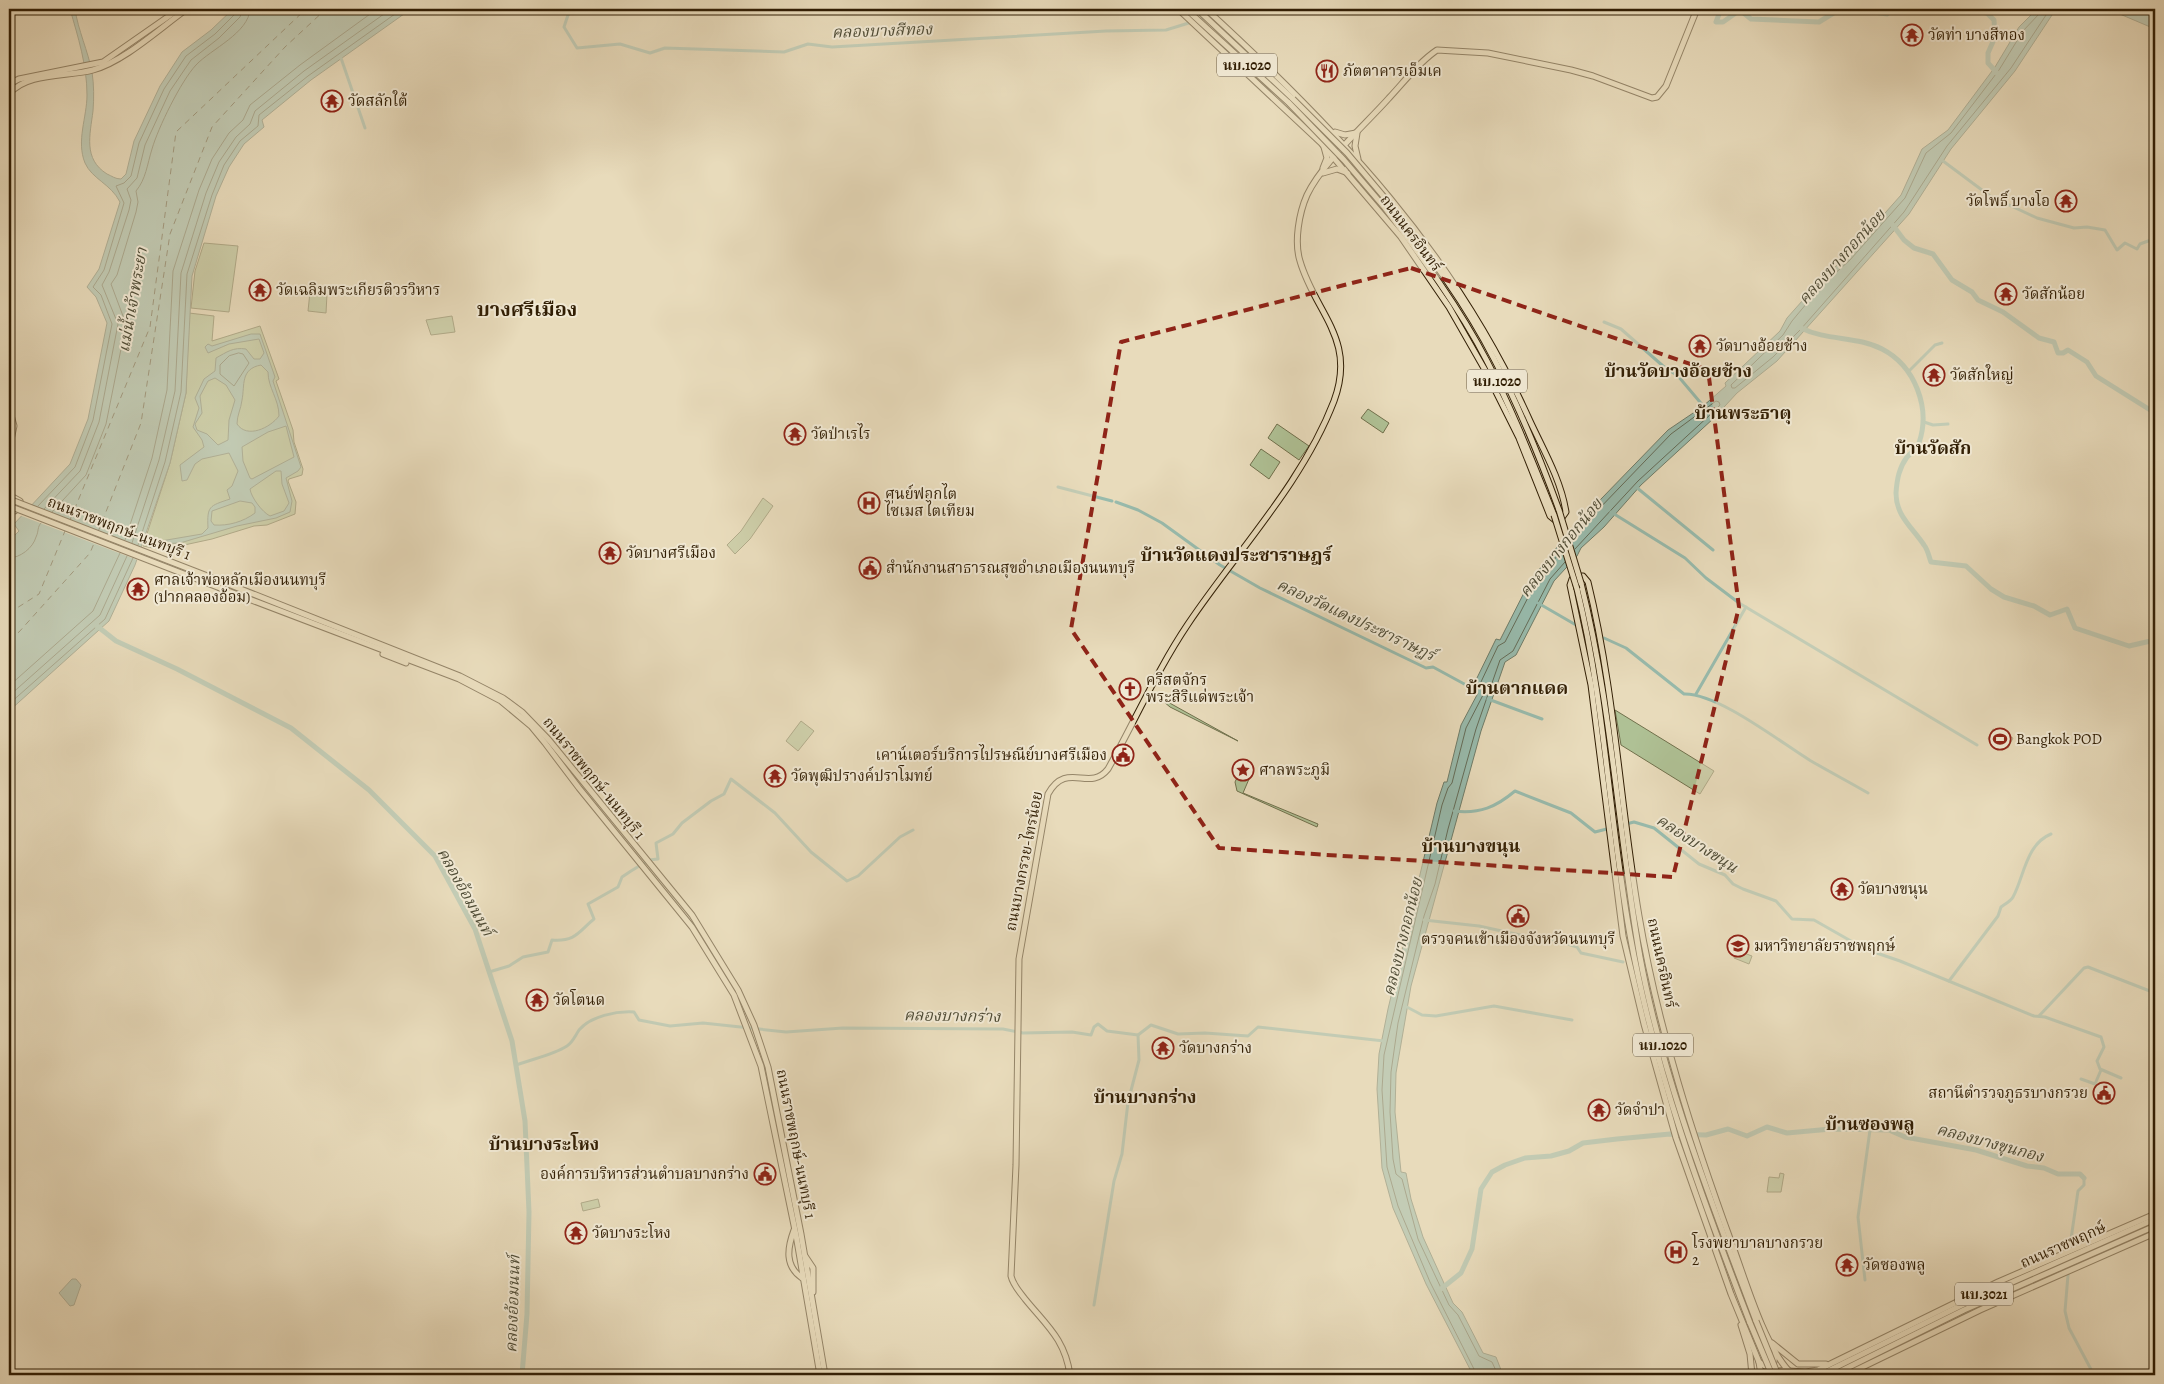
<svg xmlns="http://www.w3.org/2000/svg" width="2164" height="1384" viewBox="0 0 2164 1384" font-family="Alegreya,'Noto Serif Thai',serif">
<rect width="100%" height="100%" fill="#e8dbbb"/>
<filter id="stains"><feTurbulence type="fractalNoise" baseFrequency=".004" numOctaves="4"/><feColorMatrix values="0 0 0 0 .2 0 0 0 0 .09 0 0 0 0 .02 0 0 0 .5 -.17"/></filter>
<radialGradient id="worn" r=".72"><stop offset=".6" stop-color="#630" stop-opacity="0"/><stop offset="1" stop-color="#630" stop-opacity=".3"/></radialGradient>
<!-- green -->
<g fill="#afc195" stroke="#70704c">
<polygon points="204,243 238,246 229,312 191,308 195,271"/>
<polygon points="310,292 327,294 326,313 308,311"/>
<polygon points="189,313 214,316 212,341 260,326 279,379 276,381 293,430 294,442 303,469 302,475 289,479 288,481 296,502 295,514 267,525 254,526 212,539 175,547 158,549 143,546 170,463 186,393"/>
<polygon points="452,316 455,332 431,335 426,320"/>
<polygon points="1368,409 1389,423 1383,433 1361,418"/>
<polygon points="1277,424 1309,446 1299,460 1268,438"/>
<polygon points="1261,449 1280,462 1269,479 1250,465"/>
<polygon points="866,495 875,500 868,514 859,510"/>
<polygon points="763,498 773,506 750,539 735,554 727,545 741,531"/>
<polygon points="1157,696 1238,741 1170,707"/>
<polygon points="1615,710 1714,771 1700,794 1621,745"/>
<polygon points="801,721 814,731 798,751 786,741"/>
<polygon points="1993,729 2013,738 2008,748 1988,739"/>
<polygon points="1242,767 1252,772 1243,793 1318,824 1317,827 1237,791 1235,782"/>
<polygon points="1736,950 1752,956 1749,964 1734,958"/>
<polygon points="1780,1173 1784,1174 1781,1192 1767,1192 1769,1177 1779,1178"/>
<polygon points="598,1199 600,1207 583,1211 581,1203"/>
</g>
<!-- water -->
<g fill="#98bbad" stroke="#6f7c69" fill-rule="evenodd">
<path d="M70,9H75C78,30 88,51 92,72C94,85 94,98 93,111C90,135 83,159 107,174C112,176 115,179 121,179L126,174L134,141L160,86L182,52L211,30L233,9H411L311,80L262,120L264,127L244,144L229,167L216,196L192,276L186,393L170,463L135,565L109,621L9,711V541L19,531L14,524L70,464L88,419L107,323L96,297L87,287L99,269L120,202C111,184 92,179 85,163C76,141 87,117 87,95C87,65 78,37 70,9Z"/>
<polygon points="2037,9 2056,9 2015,71 1951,149 1909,214 1777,361 1737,393 1714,418 1641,485 1604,527 1581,548 1577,556 1554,581 1516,655 1505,662 1481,731 1411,986 1396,1073 1395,1112 1401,1172 1406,1173 1411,1199 1423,1237 1453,1303 1462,1312 1483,1353 1496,1357 1503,1375 1473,1375 1426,1284 1393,1208 1382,1168 1377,1089 1379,1054 1388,1009 1437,803 1444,782 1447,782 1461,725 1478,693 1474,684 1496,639 1500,640 1530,581 1569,532 1668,430 1702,407 1726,386 1725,383 1780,331 1787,318 1819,282 1847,256 1901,195 1922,149 1948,130 1995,67 2019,27"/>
<polygon points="2108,9 2155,10 2155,29"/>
<path d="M251,334H260L275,377L273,381L301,467L298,471L286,478L292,501L290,512L276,518L237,526L180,543L155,544V542L202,534L208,528C207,506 209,506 230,499L227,490L232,486L238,471L229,453L202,459L195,464L187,480L182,481L180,465L204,447L202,440L193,427L199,408L195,398L204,379L215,371L216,358C227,352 233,347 246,349L254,359H260L264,353L259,339L229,344L208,353L205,347L208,344L212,346ZM261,365L268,372C268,388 279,399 279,416C270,428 247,439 237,424C237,415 241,409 242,400C245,385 240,369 261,365ZM215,378L226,385L235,400L229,420L228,440L218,445L207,434L197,430L195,424L202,413L200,396L208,381ZM286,426L294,457L252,479L250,478L243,461L242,447L268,432ZM276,471H281L282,484L289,503L284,511L270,516C262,512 251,497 250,489ZM240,501L252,503L255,507V513C243,522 228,526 214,525L211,521L212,511Z"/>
<polygon points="72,1279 76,1279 81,1285 74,1305 70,1306 59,1293"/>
</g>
<!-- pier -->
<polygon fill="#e8dbbb" points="29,504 144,548 140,561 19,515"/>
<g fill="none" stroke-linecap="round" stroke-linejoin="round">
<!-- shore -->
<g stroke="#646c58" stroke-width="1">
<polyline points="2040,9 2039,14 2023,31 1999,70 1951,133 1926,153 1905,198 1850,260 1822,285 1792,321 1783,335 1731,385 1732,388 1735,388 1773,357 1800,330 1904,212 1947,146 2011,68 2050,9"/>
<polygon points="239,353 243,354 249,363 234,386 220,374 220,365 229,356"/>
<polyline points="38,506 75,467 93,420 112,324 101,295 93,287 104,270 124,203 116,186 124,183 131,176 139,143 164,89 186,56 215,34 235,14 236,9"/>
<polyline points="44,509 80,471 99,422 118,324 102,285 109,272 129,210 131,200 127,189 137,178 145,145 170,91 191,60 219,38 240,17 243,9"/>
<path d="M52,512L86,475L106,424L126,324L111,284L117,275L136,212L138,202L136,191C146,179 147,165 152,149C158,128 181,81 196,65C211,49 249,33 250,9"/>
<polyline points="1571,538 1671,434 1716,401 1719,402 1720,405 1711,414 1638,481 1575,549"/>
<polyline points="125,540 152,458 167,390 173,271 199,190 212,159 229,133 243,120 250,105 300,65 377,9"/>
<polyline points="132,543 159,460 175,391 181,273 206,193 219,162 236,137 250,124 255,111 304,71 391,9"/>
<polyline points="138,545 165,462 181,392 187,274 212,195 224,165 240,141 258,126 259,115 308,76 402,9"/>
<path d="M9,558C20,558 33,548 36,537C39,531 37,527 41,523"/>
<polyline points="9,686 93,611 120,553"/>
<polyline points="9,696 100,615 127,556"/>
<polyline points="9,704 105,619 133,558"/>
<polyline points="1477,1375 1430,1282 1398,1206 1387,1167 1382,1090 1384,1055 1442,805 1448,788 1452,783 1466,728 1483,695 1480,684 1498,646 1505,642 1535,584 1561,551"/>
<polyline points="1498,1375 1492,1362 1479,1356 1458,1315 1449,1305 1418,1239 1402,1179 1396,1174 1393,1159 1390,1112 1391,1072 1398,1023 1424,916 1435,884 1448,829 1476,729 1500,660 1513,651 1550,579 1565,562"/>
</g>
<!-- canal -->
<g stroke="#98bbad" stroke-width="3">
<polyline points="573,9 568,15 564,27 577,48 620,44 650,53 665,48 784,52 808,44 832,47 1106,31 1166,30 1192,22"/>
<polyline points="1198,20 1233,9"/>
<polyline points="341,58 365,128"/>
<polyline points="1943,161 1990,196 2037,218 2074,228 2087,227 2105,230 2117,250 2125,243 2137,249 2140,244 2151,240"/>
<polyline points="1604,322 1621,329 1663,366 1678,376 1705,408"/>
<polyline points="1909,371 1935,345 1942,343"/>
<polyline points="1924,422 1933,425 1948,424"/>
<polyline points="1058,487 1112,501"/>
<polyline points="1636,487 1713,550"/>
<polyline points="1116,502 1138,510 1162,523 1220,565 1260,588 1426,668 1433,667 1479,692"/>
<polyline points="1611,512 1685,558 1706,578 1739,603 1977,745"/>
<polyline points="1538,603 1576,625"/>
<path d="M1604,638L1626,648L1684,694C1718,693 1780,742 1811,761C1830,772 1849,782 1868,793"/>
<polyline points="1696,694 1746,607"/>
<polyline points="1488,699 1542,719"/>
<path d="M1454,811C1480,814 1496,807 1515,791L1571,813L1595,832L1634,822L1654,828L1699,864L1725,875L1733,884L1743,889L1776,901L1792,919L1814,920L1865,949L1900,961L2034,1016L2045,1017L2101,1037L2104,1047L2097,1061L2100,1069L2121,1078"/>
<polyline points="1424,920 1479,926 1538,939 1555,940 1577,947 1581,953 1623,962"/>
<path d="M489,972L509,966L523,957L548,952L552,940C576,942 579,931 594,919L588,904L618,887L622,877L631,871L649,860L658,859L656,843L673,834L682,823L711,801L724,794L731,779L775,813L811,852L847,881L858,876L900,837L913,830"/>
<path d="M1949,981L1998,916L2001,907C2005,904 2011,901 2013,897C2024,877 2026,844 2051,834"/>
<polyline points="1405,1006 1422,1015 1436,1016 1494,1006 1572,1020"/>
<polyline points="2039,1016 2084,968 2088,967 2155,993"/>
<path d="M516,1065C532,1059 553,1055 567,1046C573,1042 575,1036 579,1030C591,1016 616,1011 634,1012L639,1020L670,1026L703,1023L786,1032L843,1028L1003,1029L1023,1033L1072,1032L1091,1035L1094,1027L1098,1024L1107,1031L1138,1035L1151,1025L1178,1034L1205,1033L1248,1036L1258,1027L1384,1041"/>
<polyline points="2081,1079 2095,1084 2101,1070"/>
<polyline points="2084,1178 2084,1185 2078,1191 2071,1239 2065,1311 2069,1328 2094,1375"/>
<polyline points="1865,1280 1858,1217 1870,1130"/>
<polyline points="1094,1305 1114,1181 1122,1154 1128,1102 1139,1060 1138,1035"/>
</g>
<!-- river -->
<g stroke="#98bbad" stroke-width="5">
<polyline points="1721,9 1716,22 1723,22 1740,10 1751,19 1819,22 1840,9"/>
<polyline points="1854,9 1887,14 1893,9"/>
<polyline points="1963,9 1987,13 1994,20 1995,37 1988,53 1988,63 1998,74"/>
<polyline points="1892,224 1904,240 1914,248 1933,254 1952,280 1972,292 1978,300 2003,312 2039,338 2054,342 2058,353 2063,353 2068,350 2087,362 2096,376 2155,413"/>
<path d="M1801,328C1827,341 1857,336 1882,349C1915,366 1931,408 1919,443C1917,448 1911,453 1907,457C1899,468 1897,479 1896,493C1896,516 1912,527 1924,545C1928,550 1929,557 1931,562L1966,566L1991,589L2004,597L2034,606L2050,615L2067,609L2075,628L2129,646L2155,640"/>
<polyline points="97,626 116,641 177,669 291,728 369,790 435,856 475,929 512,1041 525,1121 529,1212 527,1314 522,1375"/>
<polyline points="1441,1289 1461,1273 1472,1249 1481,1189 1492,1172 1505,1165 1525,1158 1551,1156 1569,1151 1583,1143 1617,1139 1670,1134 1706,1135 1728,1129 1747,1136 1767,1127 1787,1133 1831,1129 1889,1130 1905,1137 1976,1150 2027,1166 2044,1168 2058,1174 2080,1174 2084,1178"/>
</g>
<!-- ferry -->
<g stroke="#504d37" stroke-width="1" stroke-dasharray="6 5" stroke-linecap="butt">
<polyline points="70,520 150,327 176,132 306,9"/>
<polyline points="98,532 141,423 170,234 212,127 285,47 326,9"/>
<polyline points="9,613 39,594 65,531"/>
<polyline points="9,639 19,632 90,553 95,541"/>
</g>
<!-- major casing -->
<g stroke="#311e04" stroke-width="7">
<g id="major">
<path d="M1178,9L1321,143L1401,237L1449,307L1485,370L1519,438L1550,516L1555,520L1561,519L1566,512C1561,480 1543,449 1530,421C1455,253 1339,131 1206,9"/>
<polyline points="1186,9 1289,103"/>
<polyline points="1197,9 1293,99"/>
<polyline points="9,84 19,79 103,62 179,9"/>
<path d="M9,94C27,72 68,77 93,70C125,61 160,28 187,9"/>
<polyline points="1335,132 1345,135 1356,133"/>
<polyline points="1323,168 1327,158 1324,147"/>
<polyline points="1347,168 1351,160 1358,159 1355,146 1357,133"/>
<polyline points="1323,173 1337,169 1348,173"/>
<path d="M1390,204C1428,253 1466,304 1494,359C1520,408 1540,458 1559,510"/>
<path d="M1385,208C1422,257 1459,307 1487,361C1513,411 1533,463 1554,515"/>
<polyline points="9,408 14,426 9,449"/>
<polyline points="9,421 9,440"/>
<polyline points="9,495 20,501 15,511 9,511"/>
<polyline points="223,582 460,676 503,698 522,712 549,740 692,915 738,990 754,1025 768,1067 801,1234 825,1375"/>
<path d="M1581,583C1612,706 1618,833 1640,957C1663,1081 1712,1203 1756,1321"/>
<polyline points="220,588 459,679 501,701 531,726 545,743 579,788 692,927 734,995 761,1066 796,1235 820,1375"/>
<path d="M1577,589C1605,702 1609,820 1630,935C1654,1069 1701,1196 1750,1323"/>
<polyline points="383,654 406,663"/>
<path d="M794,1230C787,1249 785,1266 802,1278"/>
<polyline points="805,1256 813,1268 813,1292"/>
<polyline points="1741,1325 1750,1354 1752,1375"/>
<polyline points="1772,1343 1798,1364 1826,1364"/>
<polyline points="1759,1362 1765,1366 1774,1362 1775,1352"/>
<polyline points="1789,1371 1806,1372 1818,1370 1998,1282 2155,1214"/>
<path d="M1070,1375C1065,1339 1046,1325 1025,1299C1019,1291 1013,1285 1011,1276L1016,1165L1019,959L1048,794C1067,760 1089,793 1108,769C1135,721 1157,670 1188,624C1237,551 1302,484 1334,401C1357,339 1315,313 1300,261C1294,242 1299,213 1307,195C1322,163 1365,125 1389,98C1404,82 1419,62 1437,50L1488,53L1571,70L1593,76L1652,98L1657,97L1666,86L1697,9"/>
<path d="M1761,1375L1759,1362L1731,1294L1676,1138L1644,1024L1623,936L1591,685L1570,585L1572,579L1577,576H1583L1588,582C1615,692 1620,805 1639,916C1658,1028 1693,1137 1732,1244C1745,1279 1764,1345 1789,1371"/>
<path d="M1769,1375C1779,1369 1789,1369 1799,1375"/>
<polyline points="1820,1375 1972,1300 2155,1219"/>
<polyline points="1833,1375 1964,1310 2155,1226"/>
<polyline points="1846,1375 1980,1310 2155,1233"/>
</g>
</g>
<!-- major -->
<use href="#major" stroke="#e8dbbb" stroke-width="5"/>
<!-- major-bridge casing -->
<g stroke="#311e04" stroke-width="7" stroke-linecap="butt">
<g id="major-bridge">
<polyline points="1293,99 1347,153 1390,204"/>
<polyline points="1289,103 1344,160 1385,208"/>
<polyline points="9,499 223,582"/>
<polyline points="9,506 220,588"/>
<polyline points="1559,510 1581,583"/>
<polyline points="1554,515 1577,589"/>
<polyline points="1756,1321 1778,1375"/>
<polyline points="1750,1323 1772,1375"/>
</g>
</g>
<!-- major-bridge -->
<use href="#major-bridge" stroke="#e8dbbb" stroke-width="5"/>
</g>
<!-- marked area -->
<path d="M0 0H2164V1384H0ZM1411,268L1708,370L1739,607L1673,877L1219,848L1071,629L1121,342Z" fill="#e8dbbb" fill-opacity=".55" fill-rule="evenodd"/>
<path fill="none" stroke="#8f2418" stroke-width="4" stroke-dasharray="10 6" stroke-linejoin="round" d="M1411,268L1708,370L1739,607L1673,877L1219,848L1071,629L1121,342Z"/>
<!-- icons -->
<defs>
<g id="temple-ring" transform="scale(1.125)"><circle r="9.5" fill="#f0e8d3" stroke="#8f2418" stroke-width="1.5"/><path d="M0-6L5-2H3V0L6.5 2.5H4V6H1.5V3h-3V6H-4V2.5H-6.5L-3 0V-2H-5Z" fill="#8f2418"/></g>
<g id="restaurant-ring" transform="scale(1.125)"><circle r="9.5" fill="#f0e8d3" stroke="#8f2418" stroke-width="1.5"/><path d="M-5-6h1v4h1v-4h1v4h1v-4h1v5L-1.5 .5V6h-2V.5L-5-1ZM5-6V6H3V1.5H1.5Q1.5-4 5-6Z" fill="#8f2418"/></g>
<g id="hospital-ring" transform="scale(1.125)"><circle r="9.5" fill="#f0e8d3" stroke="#8f2418" stroke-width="1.5"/><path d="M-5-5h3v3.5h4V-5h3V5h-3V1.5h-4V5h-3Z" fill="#8f2418"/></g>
<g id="civic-ring" transform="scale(1.125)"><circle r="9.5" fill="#f0e8d3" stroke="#8f2418" stroke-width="1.5"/><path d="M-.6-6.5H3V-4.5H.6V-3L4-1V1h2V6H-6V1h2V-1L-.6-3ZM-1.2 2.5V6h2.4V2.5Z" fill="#8f2418"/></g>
<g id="church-ring" transform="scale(1.125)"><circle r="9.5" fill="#f0e8d3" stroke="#8f2418" stroke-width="1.5"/><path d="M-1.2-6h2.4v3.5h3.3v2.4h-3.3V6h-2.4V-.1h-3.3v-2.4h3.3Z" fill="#8f2418"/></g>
<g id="stadium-ring" transform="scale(1.125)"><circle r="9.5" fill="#f0e8d3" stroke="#8f2418" stroke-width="1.5"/><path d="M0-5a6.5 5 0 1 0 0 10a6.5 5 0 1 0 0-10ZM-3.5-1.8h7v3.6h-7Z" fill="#8f2418"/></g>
<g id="sight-ring" transform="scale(1.125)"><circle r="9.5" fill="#f0e8d3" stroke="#8f2418" stroke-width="1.5"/><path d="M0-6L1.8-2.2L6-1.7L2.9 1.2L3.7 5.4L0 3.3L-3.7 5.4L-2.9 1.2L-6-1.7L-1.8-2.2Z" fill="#8f2418"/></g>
<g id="university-ring" transform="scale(1.125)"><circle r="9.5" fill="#f0e8d3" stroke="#8f2418" stroke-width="1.5"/><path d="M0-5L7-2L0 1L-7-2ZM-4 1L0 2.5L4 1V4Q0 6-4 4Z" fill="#8f2418"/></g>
</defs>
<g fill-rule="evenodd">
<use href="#temple-ring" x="1912" y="35"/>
<use href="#restaurant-ring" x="1327" y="71"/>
<use href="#temple-ring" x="332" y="101"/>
<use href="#temple-ring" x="2066" y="201"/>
<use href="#temple-ring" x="260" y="290"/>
<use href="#temple-ring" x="2006" y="294"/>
<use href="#temple-ring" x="1700" y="346"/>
<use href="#temple-ring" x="1934" y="375"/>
<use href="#temple-ring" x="795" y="434"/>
<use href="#hospital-ring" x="869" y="503"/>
<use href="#temple-ring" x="610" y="553"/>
<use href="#civic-ring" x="870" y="568"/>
<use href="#temple-ring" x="138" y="589"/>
<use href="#church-ring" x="1130" y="689"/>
<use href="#stadium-ring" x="2000" y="739"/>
<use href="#civic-ring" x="1123" y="755"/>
<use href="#sight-ring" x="1243" y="770"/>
<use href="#temple-ring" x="775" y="776"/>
<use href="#temple-ring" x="1842" y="889"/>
<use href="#civic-ring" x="1518" y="916"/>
<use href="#university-ring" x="1738" y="946"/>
<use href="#temple-ring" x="537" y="1000"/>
<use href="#temple-ring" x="1163" y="1048"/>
<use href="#civic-ring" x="2104" y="1093"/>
<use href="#temple-ring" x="1599" y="1110"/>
<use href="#civic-ring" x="765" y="1174"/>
<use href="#temple-ring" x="576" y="1233"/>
<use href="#hospital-ring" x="1676" y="1252"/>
<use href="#temple-ring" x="1847" y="1265"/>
</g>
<g text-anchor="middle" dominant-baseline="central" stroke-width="4" stroke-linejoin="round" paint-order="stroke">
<!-- shield labels -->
<g fill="#f0e8d3" stroke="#6a5b42" stroke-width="1">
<rect x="1217" y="53.5" width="60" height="23" rx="4"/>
<rect x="1467" y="369.5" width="60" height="23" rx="4"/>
<rect x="1633" y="1033.5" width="60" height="23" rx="4"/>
<rect x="1955" y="1282.5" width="58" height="23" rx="4"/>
</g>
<g font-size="14" font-weight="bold" fill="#311e04">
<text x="1247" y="65">นบ.1020</text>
<text x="1497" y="381">นบ.1020</text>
<text x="1663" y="1045">นบ.1020</text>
<text x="1984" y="1294">นบ.3021</text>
</g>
<!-- poi labels -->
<g font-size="15" fill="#311e04" stroke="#f0e8d3" text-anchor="start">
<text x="1928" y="35">วัดท่า บางสีทอง</text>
<text x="1343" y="71">ภัตตาคารเอ็มเค</text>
<text x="348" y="101">วัดสลักใต้</text>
<text x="2050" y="201" text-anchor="end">วัดโพธิ์ บางโอ</text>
<text x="276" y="290">วัดเฉลิมพระเกียรติวรวิหาร</text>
<text x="2022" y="294">วัดสักน้อย</text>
<text x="1716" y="346">วัดบางอ้อยช้าง</text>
<text x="1950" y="375">วัดสักใหญ่</text>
<text x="811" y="434">วัดป่าเรไร</text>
<text x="885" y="494">ศูนย์ฟอกไต<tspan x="885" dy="17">ไซเมส ไตเทียม</tspan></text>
<text x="626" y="553">วัดบางศรีเมือง</text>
<text x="886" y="568">สำนักงานสาธารณสุขอำเภอเมืองนนทบุรี</text>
<text x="154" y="580">ศาลเจ้าพ่อหลักเมืองนนทบุรี<tspan x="154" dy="17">(ปากคลองอ้อม)</tspan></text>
<text x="1146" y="680">คริสตจักร<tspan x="1146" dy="17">พระสิริแด่พระเจ้า</tspan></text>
<text x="2016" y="739">Bangkok POD</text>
<text x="1107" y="755" text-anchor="end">เคาน์เตอร์บริการไปรษณีย์บางศรีเมือง</text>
<text x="1259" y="770">ศาลพระภูมิ</text>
<text x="791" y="776">วัดพุฒิปรางค์ปราโมทย์</text>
<text x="1858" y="889">วัดบางขนุน</text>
<text x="1518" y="939" text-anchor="middle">ตรวจคนเข้าเมืองจังหวัดนนทบุรี</text>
<text x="1754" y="946">มหาวิทยาลัยราชพฤกษ์</text>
<text x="553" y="1000">วัดโตนด</text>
<text x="1179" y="1048">วัดบางกร่าง</text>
<text x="2088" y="1093" text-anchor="end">สถานีตำรวจภูธรบางกรวย</text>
<text x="1615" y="1110">วัดจําปา</text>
<text x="749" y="1174" text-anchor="end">องค์การบริหารส่วนตำบลบางกร่าง</text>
<text x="592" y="1233">วัดบางระโหง</text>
<text x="1692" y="1243">โรงพยาบาลบางกรวย<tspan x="1692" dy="17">2</tspan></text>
<text x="1863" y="1265">วัดซองพลู</text>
</g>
<!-- street labels -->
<g font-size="15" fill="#311e04" stroke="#f0e8d3">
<text transform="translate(1411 233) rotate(53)">ถนนนครอินทร์</text>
<text transform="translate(119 528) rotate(21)">ถนนราชพฤกษ์-นนทบุรี 1</text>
<text transform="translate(594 778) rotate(51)">ถนนราชพฤกษ์-นนทบุรี 1</text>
<text transform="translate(1024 861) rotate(-79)">ถนนบางกรวย-ไทรน้อย</text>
<text transform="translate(1662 963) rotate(78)">ถนนนครอินทร์</text>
<text transform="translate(796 1144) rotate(79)">ถนนราชพฤกษ์-นนทบุรี 1</text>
<text transform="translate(2063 1245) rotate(-24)">ถนนราชพฤกษ์</text>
</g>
<!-- water labels -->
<g font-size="16" font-style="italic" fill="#504d37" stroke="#f0e8d3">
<text transform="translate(882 31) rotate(-2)">คลองบางสีทอง</text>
<text transform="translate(1842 257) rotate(-48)">คลองบางกอกน้อย</text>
<text transform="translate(133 300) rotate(-80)">แม่น้ำเจ้าพระยา</text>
<text transform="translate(1561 548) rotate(-51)">คลองบางกอกน้อย</text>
<text transform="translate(1356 620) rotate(25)">คลองวัดแดงประชาราษฎร์</text>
<text transform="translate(1697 844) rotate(33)">คลองบางขนุน</text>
<text transform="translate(465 892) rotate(61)">คลองอ้อมนนท์</text>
<text transform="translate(1403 937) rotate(-76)">คลองบางกอกน้อย</text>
<text transform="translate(952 1016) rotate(1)">คลองบางกร่าง</text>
<text transform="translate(1990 1143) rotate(15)">คลองบางขุนกอง</text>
<text transform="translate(513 1304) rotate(-88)">คลองอ้อมนนท์</text>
</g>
<!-- quarter labels -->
<g font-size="18" font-weight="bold" fill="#311e04" stroke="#f0e8d3">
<text x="1678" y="371">บ้านวัดบางอ้อยช้าง</text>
<text x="1743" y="413">บ้านพระธาตุ</text>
<text x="1933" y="448">บ้านวัดสัก</text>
<text x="1236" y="555">บ้านวัดแดงประชาราษฎร์</text>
<text x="1517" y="688">บ้านตากแดด</text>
<text x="1471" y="846">บ้านบางขนุน</text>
<text x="1145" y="1097">บ้านบางกร่าง</text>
<text x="1870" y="1124">บ้านซองพลู</text>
<text x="544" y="1144">บ้านบางระโหง</text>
</g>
<!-- district labels -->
<g font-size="20" font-weight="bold" fill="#311e04" stroke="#f0e8d3">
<text x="527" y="309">บางศรีเมือง</text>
</g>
</g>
<!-- margin -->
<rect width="2164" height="1384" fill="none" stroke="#e8dbbb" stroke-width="30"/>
<rect x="10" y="10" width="2144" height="1364" fill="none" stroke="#311e04" stroke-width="2.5"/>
<rect x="15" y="15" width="2134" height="1354" fill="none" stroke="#311e04"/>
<rect width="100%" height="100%" filter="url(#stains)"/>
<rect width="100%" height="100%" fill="url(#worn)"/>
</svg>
